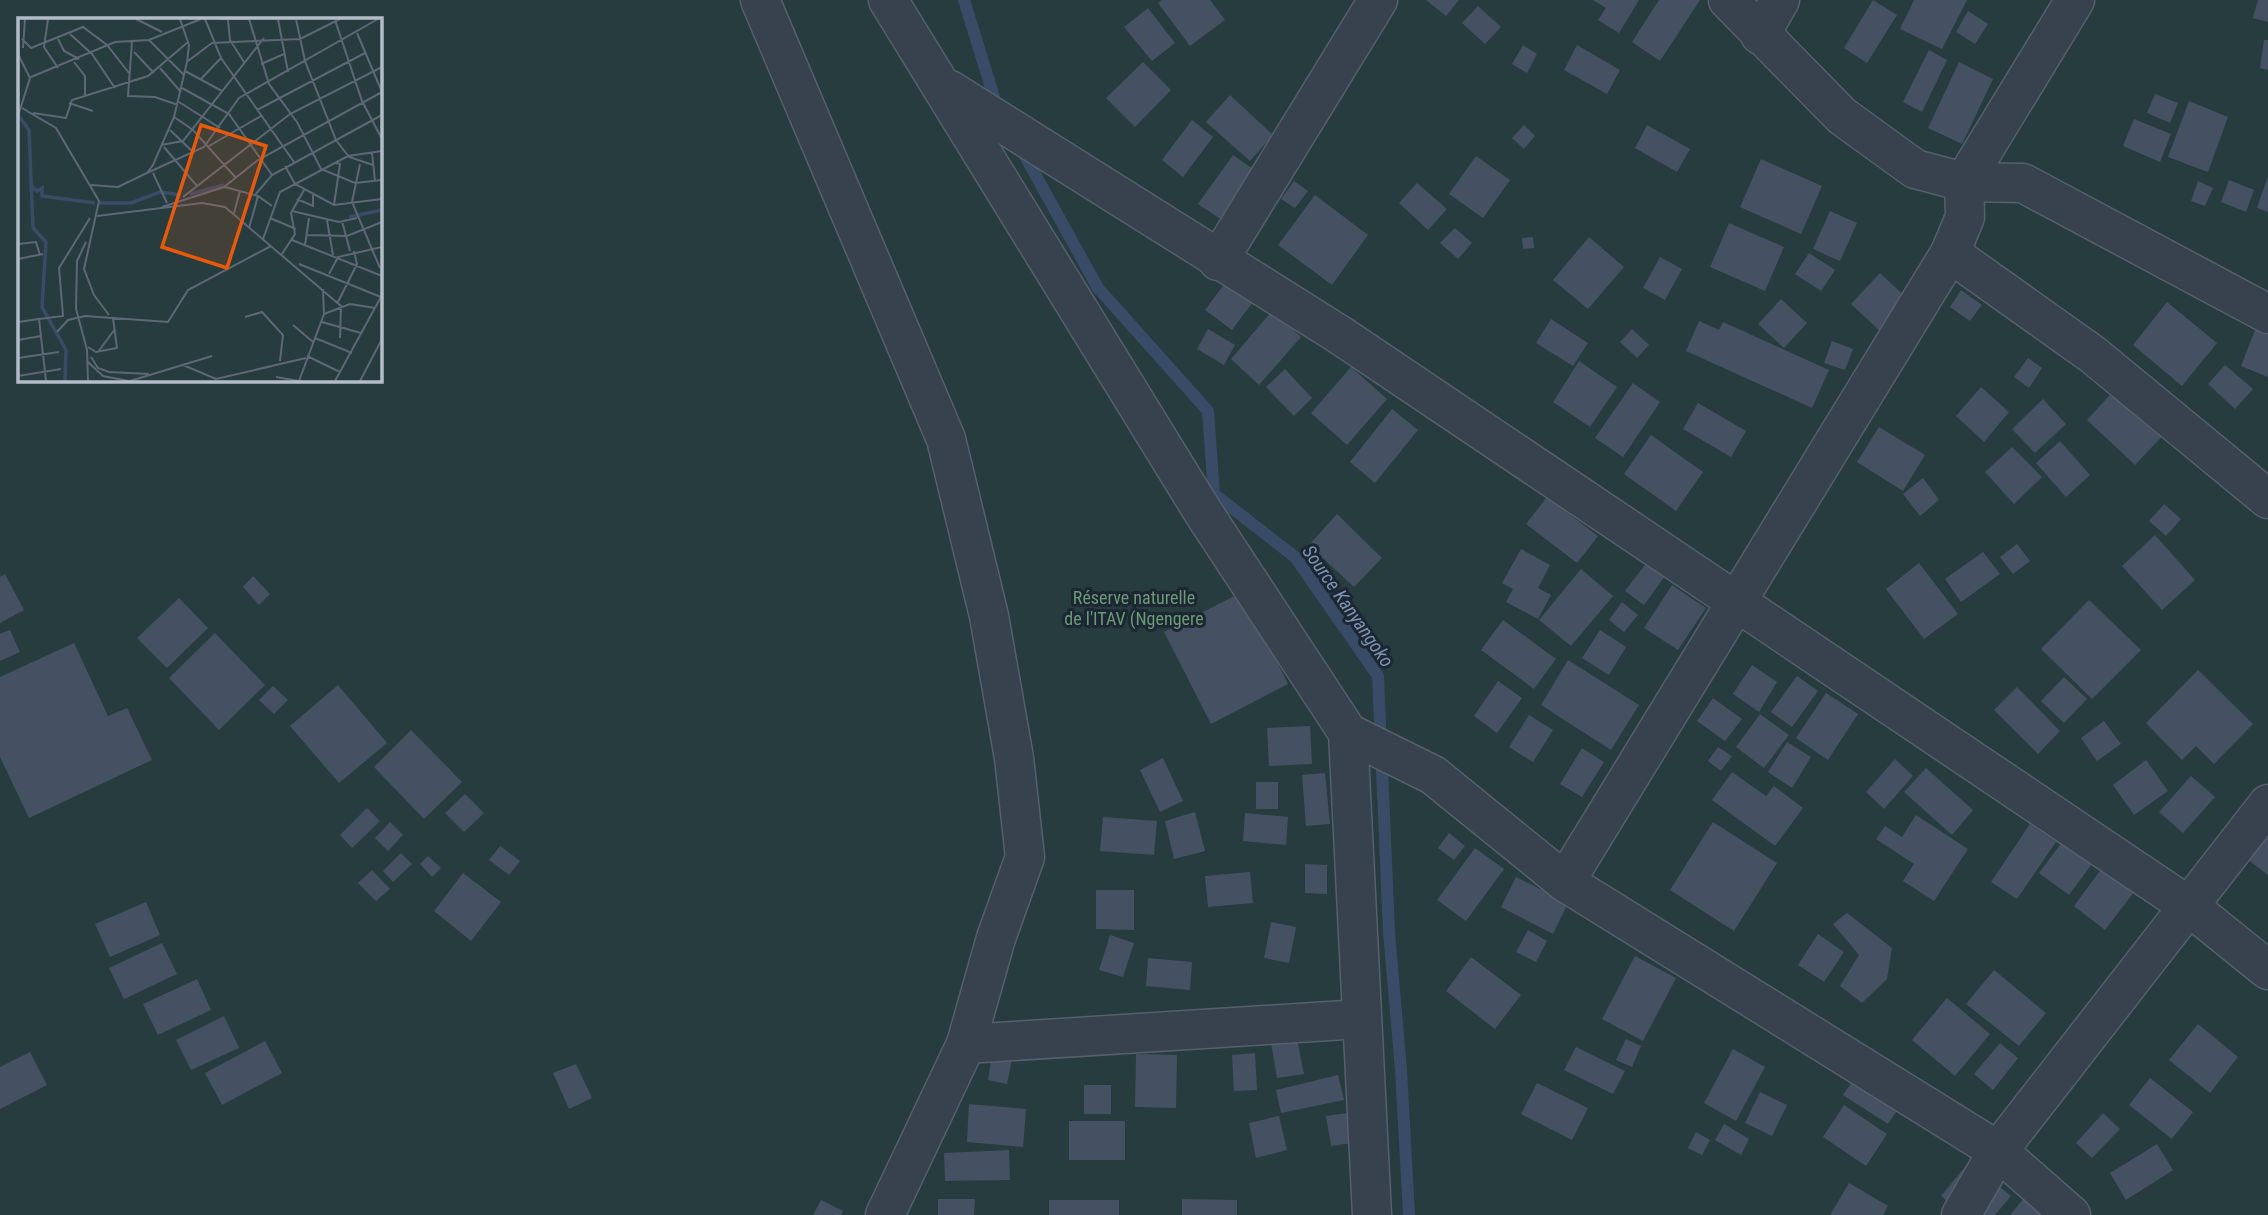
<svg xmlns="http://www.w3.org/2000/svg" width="2268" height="1215" viewBox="0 0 2268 1215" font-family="'Roboto Condensed',sans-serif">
<rect width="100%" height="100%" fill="#242f3e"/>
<!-- green -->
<path fill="#263c3f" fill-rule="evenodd" d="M0,0H2268V1215H0ZM19,19H380V380H19Z"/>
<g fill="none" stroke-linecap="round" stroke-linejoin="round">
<!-- stream -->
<g stroke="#394c67" stroke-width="12">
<polyline points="964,0 997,107"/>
<polyline points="1020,147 1098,288 1208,411 1214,494 1295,557 1378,676 1389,932 1401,1070 1409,1215"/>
</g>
</g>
<!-- building -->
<g fill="#455162">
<polygon points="1162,0 1210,0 1225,20 1190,46 1158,3"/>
<polygon points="1426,0 1459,0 1446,16"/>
<polygon points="1593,0 1639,0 1619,33 1598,20 1606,8"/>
<polygon points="1659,0 1700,0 1660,61 1632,42"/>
<polygon points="1873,0 1897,15 1867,63 1844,48"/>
<polygon points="1914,0 1967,0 1942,49 1900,29"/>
<polygon points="2258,0 2268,0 2268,22 2253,18"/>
<polygon points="1478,6 1501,27 1485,44 1462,23"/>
<polygon points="1148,8 1175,43 1152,61 1124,27"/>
<polygon points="1968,11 1988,24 1975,44 1956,32"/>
<polygon points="2264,40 2268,40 2268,70 2260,68"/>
<polygon points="1523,45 1537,54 1527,73 1512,64"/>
<polygon points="1577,45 1620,70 1607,94 1564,70"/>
<polygon points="1929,50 1947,60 1922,112 1903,102"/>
<polygon points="1143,62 1171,90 1135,127 1106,98"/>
<polygon points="1959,62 1993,79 1962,144 1928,128"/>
<polygon points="2155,94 2178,103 2170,123 2147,113"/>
<polygon points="1230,95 1273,135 1250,161 1206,122"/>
<polygon points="2189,101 2228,117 2208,172 2168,157"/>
<polygon points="2134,119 2171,134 2160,162 2123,146"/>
<polygon points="1192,120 1213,137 1183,177 1162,160"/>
<polygon points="1524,125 1535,136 1524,149 1512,138"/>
<polygon points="1647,125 1690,149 1677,172 1635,148"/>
<polygon points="1233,155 1256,171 1222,220 1198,204"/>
<polygon points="1476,156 1510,180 1483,218 1449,194"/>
<polygon points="1761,159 1822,186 1801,234 1740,207"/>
<polygon points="2268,176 2268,212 2257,208"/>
<polygon points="2229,180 2254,190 2246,212 2221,202"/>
<polygon points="1294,181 1308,191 1295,208 1281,199"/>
<polygon points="2198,181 2213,188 2205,206 2191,201"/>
<polygon points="1417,183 1447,209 1428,230 1399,203"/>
<polygon points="1315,195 1368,235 1332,285 1278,245"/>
<polygon points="1830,211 1857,223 1840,261 1813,249"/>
<polygon points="1729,223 1784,247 1765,291 1710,267"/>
<polygon points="1455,228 1472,243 1458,259 1440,243"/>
<polygon points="1533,237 1534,248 1523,249 1522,238"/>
<polygon points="1589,237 1624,267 1588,309 1553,280"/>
<polygon points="1809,253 1835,270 1821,291 1795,274"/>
<polygon points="1660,257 1682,269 1665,300 1643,288"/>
<polygon points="1880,273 1911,302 1882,333 1851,304"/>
<polygon points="1231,275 1258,295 1232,330 1205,310"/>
<polygon points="1961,290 1982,305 1970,321 1950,307"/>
<polygon points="1781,299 1807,323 1784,348 1758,324"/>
<polygon points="2167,302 2217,343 2182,386 2133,345"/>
<polygon points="1272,311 1301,337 1259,385 1231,359"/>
<polygon points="1551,319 1588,343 1573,366 1536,343"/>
<polygon points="1699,321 1719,330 1723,322 1829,370 1812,408 1686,351"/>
<polygon points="1208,329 1235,345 1224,365 1197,349"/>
<polygon points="1632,329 1649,345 1637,358 1620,342"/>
<polygon points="2255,330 2268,335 2268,377 2241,366"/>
<polygon points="1832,341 1853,349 1845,370 1824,363"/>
<polygon points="2028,358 2042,368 2029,388 2014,377"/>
<polygon points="1579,361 1617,387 1590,427 1553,402"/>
<polygon points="2225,365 2253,389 2235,409 2208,384"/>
<polygon points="1351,367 1387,399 1347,445 1311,413"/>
<polygon points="1285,369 1312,398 1294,416 1266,387"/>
<polygon points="1633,383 1660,402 1623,457 1595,438"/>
<polygon points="2119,385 2168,430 2135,465 2087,420"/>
<polygon points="1981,387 2009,412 1984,442 1956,416"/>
<polygon points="2043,399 2066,424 2035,453 2012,429"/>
<polygon points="1698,403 1746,431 1731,457 1683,429"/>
<polygon points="1392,409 1418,430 1375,483 1350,462"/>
<polygon points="1879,427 1925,455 1903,491 1857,462"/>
<polygon points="1651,435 1703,472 1676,511 1624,474"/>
<polygon points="2060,441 2090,475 2066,497 2036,463"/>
<polygon points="2012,447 2042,477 2014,504 1985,472"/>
<polygon points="1923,478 1939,500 1920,516 1903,494"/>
<polygon points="1547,497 1598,536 1577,563 1526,524"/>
<polygon points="2164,504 2181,519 2166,536 2149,521"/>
<polygon points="1337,514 1382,558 1354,587 1309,545"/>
<polygon points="2155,535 2195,580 2162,610 2122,566"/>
<polygon points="2017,544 2030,561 2013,574 2000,557"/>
<polygon points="1521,549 1550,565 1538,588 1551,595 1538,619 1506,602 1513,589 1502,583"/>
<polygon points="1655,552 1673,565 1644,605 1625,591"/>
<polygon points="1983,552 2000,574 1961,602 1945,579"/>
<polygon points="1919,563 1958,614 1924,639 1886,589"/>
<polygon points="1581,569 1613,596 1571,646 1539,620"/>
<polygon points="5,574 24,610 0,623 0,577"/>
<polygon points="253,576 270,594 259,605 243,587"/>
<polygon points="1672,585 1706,608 1678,650 1644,628"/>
<polygon points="1242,592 1288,684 1211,724 1164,632"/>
<polygon points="179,598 208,628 167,668 137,638"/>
<polygon points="2089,600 2141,650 2092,699 2041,649"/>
<polygon points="1622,602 1638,615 1624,632 1609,620"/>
<polygon points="1503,620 1556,659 1534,689 1481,650"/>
<polygon points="10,630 20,652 0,661 0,634"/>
<polygon points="1600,630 1626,647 1609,675 1582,658"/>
<polygon points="215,633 265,685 219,730 169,678"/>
<polygon points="74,643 108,716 127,708 152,760 29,818 0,757 0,677"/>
<polygon points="1568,660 1639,705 1611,750 1541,705"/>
<polygon points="1752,665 1777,682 1759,712 1733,694"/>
<polygon points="2198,670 2253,724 2214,764 2196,746 2182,760 2146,723"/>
<polygon points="1797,676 1818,691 1792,727 1771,712"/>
<polygon points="2064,677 2087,699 2064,723 2041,701"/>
<polygon points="1498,681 1522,698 1497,733 1474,716"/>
<polygon points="338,685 387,743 339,783 290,726"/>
<polygon points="273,686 288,700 274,714 259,700"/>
<polygon points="2017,687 2060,731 2038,754 1994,710"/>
<polygon points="1826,693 1858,714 1828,760 1796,738"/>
<polygon points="1713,698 1742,719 1725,741 1697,721"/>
<polygon points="1760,714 1789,735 1764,768 1736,747"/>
<polygon points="1529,715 1553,730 1533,762 1509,747"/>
<polygon points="2104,721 2121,744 2097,761 2081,738"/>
<polygon points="1310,726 1312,764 1269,766 1267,728"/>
<polygon points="411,730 462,782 424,819 374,767"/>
<polygon points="1787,742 1811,757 1792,788 1768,772"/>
<polygon points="1718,747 1732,756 1721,771 1708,761"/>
<polygon points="1582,748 1604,762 1582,797 1560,784"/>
<polygon points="1163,758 1183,801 1160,812 1140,770"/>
<polygon points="1895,759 1913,776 1884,809 1866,792"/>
<polygon points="2146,760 2168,791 2134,815 2113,785"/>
<polygon points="1926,768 1973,810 1952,835 1904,792"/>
<polygon points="1732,772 1766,796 1774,786 1803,808 1775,846 1712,800"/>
<polygon points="1325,773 1330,824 1306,826 1302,775"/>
<polygon points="2191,776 2215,797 2183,833 2159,812"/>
<rect x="1256" y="782" width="22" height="27"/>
<polygon points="465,794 484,813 464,832 445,813"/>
<polygon points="367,808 380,821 352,848 340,835"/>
<polygon points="1195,812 1205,851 1174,859 1165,821"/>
<polygon points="1245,813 1288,817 1286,845 1243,841"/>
<polygon points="1916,815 1968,849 1934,901 1903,881 1914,864 1876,839 1885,826 1902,837"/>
<polygon points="1103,817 1157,821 1154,855 1100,851"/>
<polygon points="390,822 403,835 388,851 375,838"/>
<polygon points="1713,822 1777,863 1734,931 1670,890"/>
<polygon points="2030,824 2056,842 2017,899 1991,882"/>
<polygon points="2268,829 2268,875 2246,858"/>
<polygon points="1449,833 1465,846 1454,860 1438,848"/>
<polygon points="2062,842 2092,864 2069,895 2039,873"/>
<polygon points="500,846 520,861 509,875 489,860"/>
<polygon points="1475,848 1504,869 1466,921 1437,900"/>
<polygon points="401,853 412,864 393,882 383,871"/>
<polygon points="428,856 441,868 432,877 420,864"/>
<polygon points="1305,864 1327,865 1327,894 1305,893"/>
<polygon points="2102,868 2134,892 2105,930 2074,906"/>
<polygon points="372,870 390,889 376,901 358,883"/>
<polygon points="1250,872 1253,903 1208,907 1205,876"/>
<polygon points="463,873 501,902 471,941 434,911"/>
<polygon points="1516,877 1568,903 1553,934 1501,907"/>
<polygon points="1096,890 1134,890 1134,930 1096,929"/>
<polygon points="146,902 160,935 110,957 95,924"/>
<polygon points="1847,913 1892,948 1887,979 1862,1003 1840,986 1859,955 1833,924"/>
<polygon points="1271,922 1296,927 1289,963 1264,958"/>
<polygon points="1528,930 1547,941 1536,962 1516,952"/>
<polygon points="1818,934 1844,952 1824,982 1798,965"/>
<polygon points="1110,935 1134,943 1123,977 1099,970"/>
<polygon points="162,943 177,974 124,999 109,968"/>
<polygon points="1635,956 1676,978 1643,1041 1602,1019"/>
<polygon points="1471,957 1521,995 1495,1029 1446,991"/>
<polygon points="1148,958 1192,962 1190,990 1146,986"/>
<polygon points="1994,970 2046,1013 2019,1046 1966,1004"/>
<polygon points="197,979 211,1010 158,1035 143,1004"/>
<polygon points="1947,998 1990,1034 1955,1076 1912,1040"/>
<polygon points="224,1016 239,1048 191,1070 176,1040"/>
<polygon points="2198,1024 2238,1057 2210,1093 2169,1060"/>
<polygon points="1297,1039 1304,1074 1277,1078 1271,1043"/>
<polygon points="1626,1039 1641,1046 1632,1067 1616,1060"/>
<polygon points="265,1041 282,1073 222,1105 205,1073"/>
<polygon points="2000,1043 2018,1058 1993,1090 1974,1074"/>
<polygon points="1576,1047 1625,1071 1613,1094 1564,1070"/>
<polygon points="1733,1049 1765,1067 1736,1121 1704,1103"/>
<polygon points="30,1052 47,1085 0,1109 0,1067"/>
<polygon points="1255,1053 1257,1090 1234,1091 1232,1055"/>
<polygon points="1136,1054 1177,1055 1176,1108 1135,1107"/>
<polygon points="992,1055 1012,1059 1007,1084 988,1080"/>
<polygon points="576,1064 592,1098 569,1109 553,1073"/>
<polygon points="1858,1073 1903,1102 1888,1124 1843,1095"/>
<polygon points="1338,1075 1344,1100 1281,1113 1276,1090"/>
<polygon points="2150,1078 2193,1112 2172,1139 2129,1105"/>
<polygon points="1537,1083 1588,1108 1572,1140 1521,1114"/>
<rect x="1084" y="1085" width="27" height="29"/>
<polygon points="1760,1092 1787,1105 1772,1136 1745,1123"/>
<polygon points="969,1104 1026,1109 1023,1147 967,1142"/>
<polygon points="1844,1105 1887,1134 1866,1166 1823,1137"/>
<polygon points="1347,1113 1352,1143 1331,1146 1326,1116"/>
<polygon points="2103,1113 2120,1129 2092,1158 2076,1143"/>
<polygon points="1279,1116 1287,1150 1256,1158 1249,1123"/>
<rect x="1069" y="1121" width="56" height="39"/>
<polygon points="1724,1124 1749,1139 1741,1155 1715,1140"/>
<polygon points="1696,1132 1710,1140 1702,1155 1688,1148"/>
<polygon points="2157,1144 2173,1170 2126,1200 2110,1173"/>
<polygon points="1009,1150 1010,1180 945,1181 944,1153"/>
<polygon points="1969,1162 2011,1196 1995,1215 1963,1215 1941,1196"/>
<polygon points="1849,1183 1888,1206 1883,1215 1830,1215"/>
<polygon points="2035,1185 2072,1215 2010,1215"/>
<polygon points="938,1199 975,1199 974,1215 938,1215"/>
<polygon points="1182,1199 1237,1200 1237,1215 1182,1215"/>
<polygon points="821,1200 843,1211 841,1215 813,1215"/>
<rect x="1049" y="1200" width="70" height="15"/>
</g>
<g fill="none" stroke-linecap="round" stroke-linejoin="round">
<!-- minor casing -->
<g stroke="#565f6c" stroke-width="41">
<g id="minor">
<polyline points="760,0 946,439 989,616 1014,758 1025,857 996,938 966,1044 885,1215"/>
<polyline points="888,0 1203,512 1348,733 1433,775 1565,882 1998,1151 2071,1215"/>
<polyline points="1728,0 1842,116 1915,169 1964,182 2023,183 2268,314"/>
<polyline points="1760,35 1780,0"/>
<polyline points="950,90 1340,335 2190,907 2268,970"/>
<polyline points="1950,253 2092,354 2268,499"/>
<polyline points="1218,261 1378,0"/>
<polyline points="1348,733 1372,1215"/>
<polyline points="1565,882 1950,253 1965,217 1964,182 2075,0"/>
<polyline points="966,1044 1361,1019"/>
<polyline points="1961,1215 1998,1151 2268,804"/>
</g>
</g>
<!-- minor -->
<use href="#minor" stroke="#38414e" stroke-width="38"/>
</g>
<g text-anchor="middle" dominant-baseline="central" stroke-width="6" stroke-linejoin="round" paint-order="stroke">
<!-- park labels -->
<g font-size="18" fill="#6b9a76" stroke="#1d2633">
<text x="1134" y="597">Réserve naturelle<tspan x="1134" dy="21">de l'ITAV (Ngengere</tspan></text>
</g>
<!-- water labels -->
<g font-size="19" font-style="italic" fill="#7c92b1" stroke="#1d2633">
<text transform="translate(1348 606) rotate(55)">Source Kanyangoko</text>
</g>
</g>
<!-- overview -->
<g transform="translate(18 18)">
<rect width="364" height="364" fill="#242f3e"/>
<path d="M0,1H364V363H0Z" fill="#263c3f"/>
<path fill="none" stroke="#394c67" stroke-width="3.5" d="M0,97L11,112L15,210L28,224L24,289L48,332L47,363M13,167L19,173L24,170V178L77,185M172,176L206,167M81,185H113L142,174L163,177M331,199L364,192"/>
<path fill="none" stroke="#5e6776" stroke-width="2" d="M30,1L26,29L40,50M118,1L144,14M187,1L203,40L276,144M201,1H231L251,66L279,104L303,151L337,165L364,162M260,1L270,54M278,1L287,43L318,122L331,139L355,147M210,2L212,22L226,44M317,2L344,83L364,121M339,15L364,74M52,16L74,36L97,70M4,21L13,30L65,9L89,27L111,55M40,21L46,33L61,41M131,22L166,57M114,24L110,78L137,79L160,87M5,30L7,1M116,34L136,55M0,36L12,60L0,98M170,43L194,25L282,21L322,1M56,44L67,58V77M243,46L266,36M142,50L163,74M167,53L204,73M13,59L97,24L131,22L183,1M183,61L203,40M164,70L211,96L254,157M161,84L202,110M51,85L75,93M4,90L38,110L81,183L66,251L76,277L91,297M239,92L347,35M15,95L48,100L54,82L130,58L170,24M156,99L175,112L218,160M152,112L176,135M143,127L165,123L246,20M191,128L243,98M146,129L179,168M354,135L357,163M342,146L334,184L362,250M267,148L277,166L316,187L364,181M129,155L186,129L221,80L360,1M135,155L149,185M73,167L100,169L129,155L135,147L156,99L169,44L171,27L162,1M207,169L240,178L254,188M237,177L254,157L364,97M165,179L272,96L364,49M279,181L295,188V177M316,187L322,146L318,145M144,189L206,169L240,142L364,74M274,193L321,204L339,200M216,195L222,173M79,198L184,185L207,189L323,288L322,320M252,200L278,211M309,202L315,237M324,203L332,233M231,210L240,178M289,217L329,218L364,204M245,221L262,174L330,138L364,133M274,222L364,258M68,224L59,243L58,291L69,332L70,363M0,226L18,224L22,237M287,227L291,200M264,236L277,216L273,195L286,172M0,241L25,236M281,246L363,279M311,256L320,239L364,229M320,284L339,246L336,233M306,296L332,286L357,290M227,299L244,294L265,317L262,343M21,301L45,298L41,250L72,200M0,304L21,301L28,363M304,304L343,315M275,307L295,324M39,314L50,302L67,298L150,304L170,272L253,228M297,320L334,335M0,322L23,318M70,329L78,334L99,330L95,300M80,334L97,311M289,338L322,354M73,339L80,350L91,354L131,356M0,340L41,334M70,344L85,358L111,363M165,347L198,361L288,340M0,358L43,351M258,359L281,363M112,363L194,338M281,363L306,296L305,271M317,363L364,277M342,363L364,321"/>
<path fill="#e8590c" fill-opacity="0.15" stroke="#e8590c" stroke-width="3.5" d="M183,107L248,128L209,250L144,229Z"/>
<rect width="364" height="364" fill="none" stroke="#b4bcc9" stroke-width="3.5"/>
</g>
</svg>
